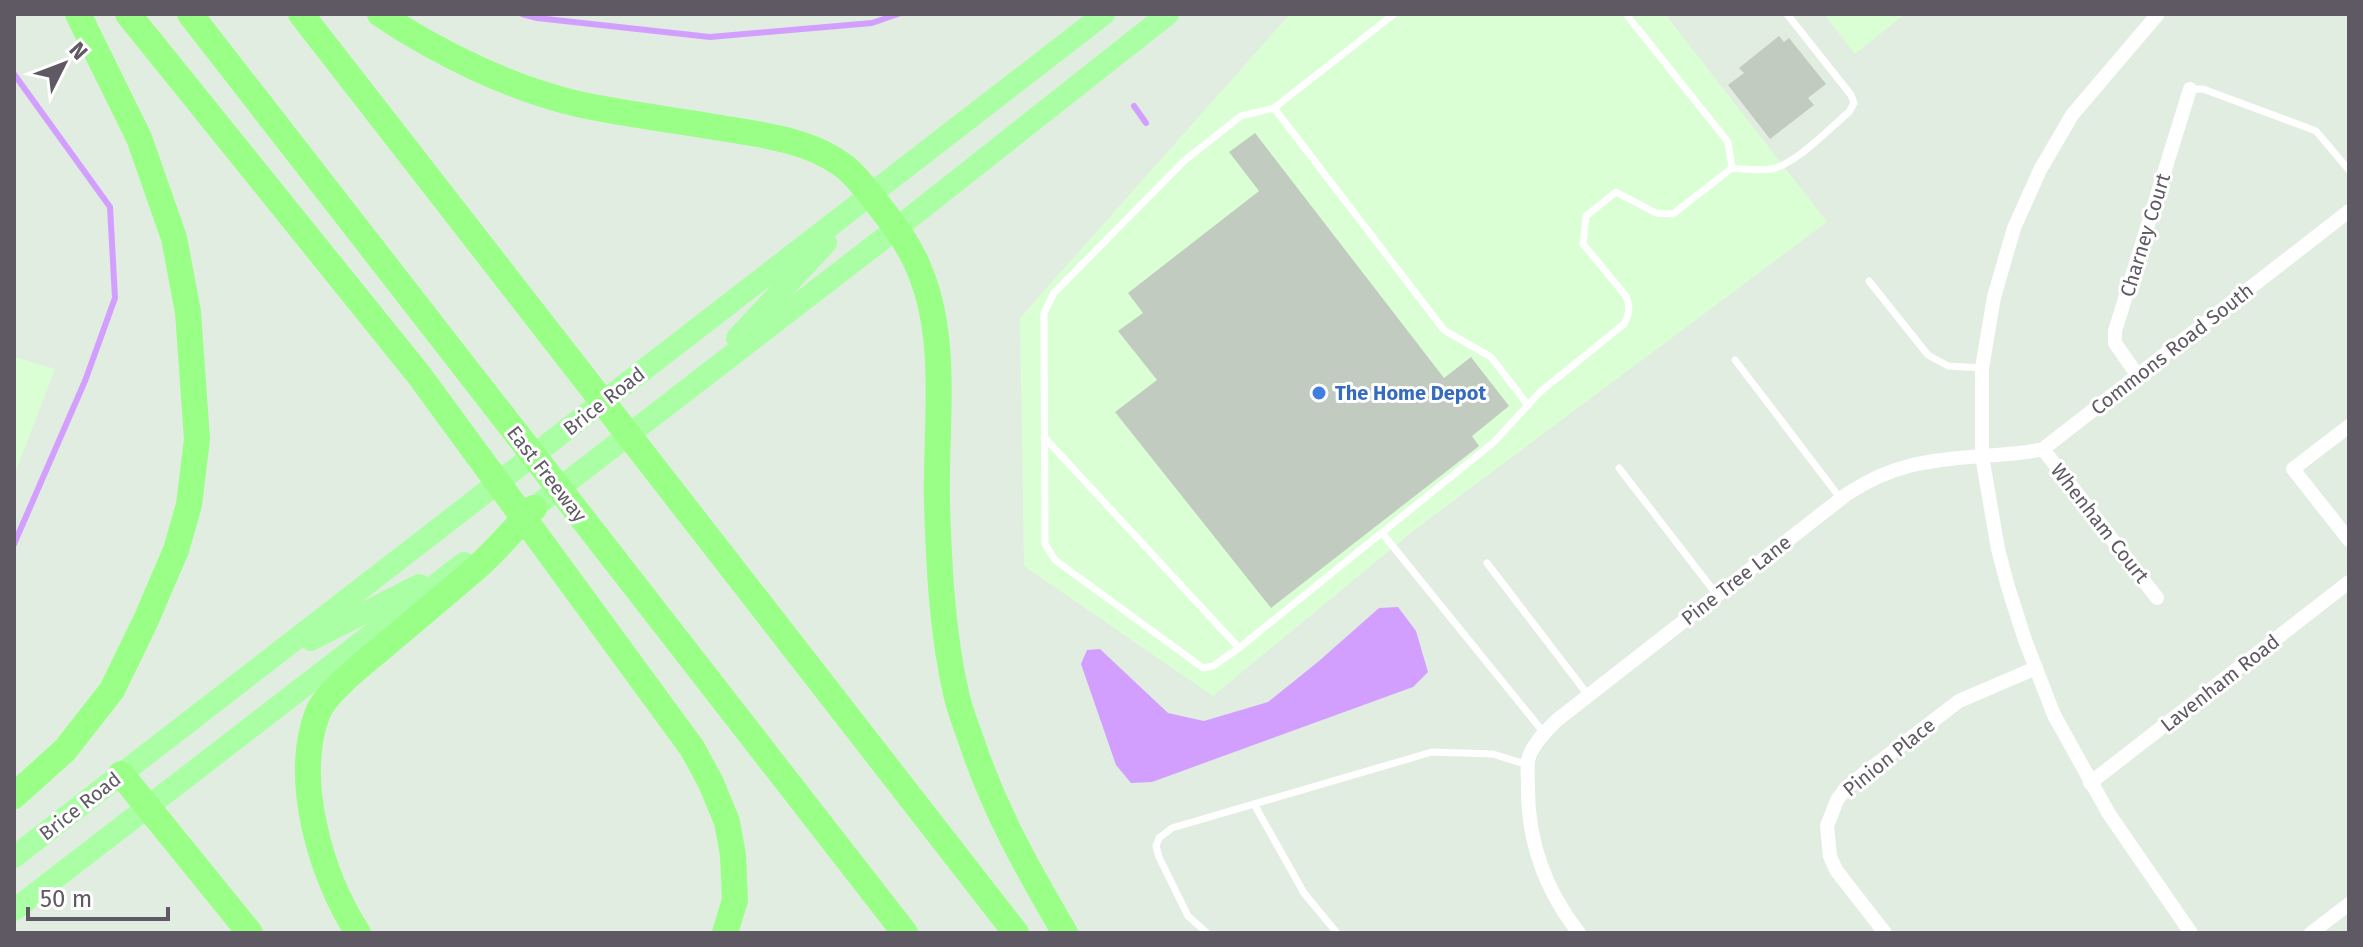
<svg xmlns="http://www.w3.org/2000/svg" width="2363" height="947" viewBox="0 0 2363 947" font-family="'Fira Sans',sans-serif">
<rect width="100%" height="100%" fill="#e2ede1"/>
<!-- commercial -->
<g fill="#daffd4">
<polygon points="1290,14 1665,14 1827,222 1413,531 1213,696 1024,566 1020,318"/>
<polygon points="1824,14 1905,14 1855,54"/>
<polygon points="14,357 55,369 14,476"/>
</g>
<!-- water -->
<polygon fill="#d29fff" points="1398,607 1416,631 1428,672 1413,687 1152,782 1131,783 1116,765 1081,664 1087,650 1100,649 1168,713 1204,721 1268,702 1319,661 1379,608"/>
<g fill="none" stroke-linecap="round" stroke-linejoin="round">
<!-- stream -->
<g stroke="#d29fff" stroke-width="6">
<polyline points="522,14 537,18 710,37 872,23 898,14"/>
<polyline points="14,74 110,207 115,298 85,381 14,544"/>
<polyline points="1134,106 1146,123"/>
</g>
</g>
<!-- building -->
<g fill="#c2cbc0">
<polygon points="1779,36 1784,42 1789,38 1826,84 1808,98 1814,105 1770,139 1728,85 1744,73 1739,68"/>
<polygon points="1255,133 1444,378 1471,357 1509,406 1472,436 1479,446 1271,608 1115,412 1157,380 1118,331 1143,313 1128,293 1259,191 1229,152"/>
</g>
<g fill="none" stroke-linecap="round" stroke-linejoin="round">
<!-- service -->
<g stroke="#fff" stroke-width="7">
<path d="M1394,14L1274,108L1241,116L1185,160L1054,293L1044,313L1045,544L1055,560L1203,668L1213,666L1239,648L1494,442L1540,392L1624,324C1630,313 1630,307 1626,296L1583,244L1586,216L1616,192L1656,213L1673,214L1732,168L1728,142L1626,14"/>
<polyline points="2190,89 2203,89 2316,131 2349,170"/>
<polyline points="1274,108 1444,330 1491,357 1528,405"/>
<path d="M1732,168C1745,169 1758,171 1771,169C1795,165 1829,129 1849,112L1854,103L1851,95L1787,14"/>
<polyline points="1869,281 1928,355 1948,366 1982,368"/>
<polyline points="1735,360 1841,499"/>
<polyline points="1044,437 1239,648"/>
<polyline points="1619,468 1717,595"/>
<polyline points="1382,533 1544,733"/>
<polyline points="1487,563 1588,695"/>
<polyline points="1254,804 1304,893 1337,933"/>
<polyline points="1207,933 1188,916 1159,857 1156,846 1159,838 1172,828 1432,752 1493,754 1528,765"/>
</g>
<!-- minor -->
<g stroke="#fff" stroke-width="14">
<polyline points="2158,14 2072,115 2040,170 2014,228 1994,297 1982,368 1982,456 1998,549 2008,587 2025,640 2054,715 2109,814 2191,933"/>
<polyline points="2138,376 2115,343 2115,331 2190,89"/>
<polyline points="2349,426 2293,469 2349,540"/>
<polyline points="2043,449 2157,598"/>
<polyline points="2090,783 2349,582"/>
<path d="M1579,933C1545,890 1527,839 1528,784C1528,775 1526,763 1530,754C1536,741 1547,730 1557,720L1847,494C1893,464 1928,460 1982,456C2003,454 2023,454 2043,449L2349,211"/>
<polyline points="1885,933 1836,870 1830,856 1827,826 1837,800 1846,788 1866,772 1959,701 2036,668"/>
<polyline points="2311,933 2349,904"/>
</g>
<!-- primary -->
<g stroke="#aaffa4" stroke-width="22">
<polyline points="737,338 826,243"/>
<polyline points="522,517 897,228 1168,14"/>
<polyline points="311,640 419,585"/>
<polyline points="14,857 1104,14"/>
<polyline points="14,910 464,563"/>
</g>
<!-- motorway -->
<g stroke="#99ff86" stroke-width="26">
<polyline points="128,14 419,375 692,748 711,783 727,822 733,855 735,900 725,933"/>
<polyline points="190,14 905,933"/>
<polyline points="301,14 1016,933"/>
<path d="M380,14C438,53 510,88 578,104C625,114 674,120 721,128C763,135 811,140 845,167C859,178 869,194 880,207C897,228 912,249 921,274C949,344 935,430 937,503C939,566 942,632 956,693C959,708 965,723 970,737C994,810 1027,868 1065,933"/>
<polyline points="121,774 250,933"/>
<polyline points="14,796 65,750 112,690 146,620 176,550 189,505 197,439 188,312 174,238 139,138 78,14"/>
<path d="M358,933C321,876 292,779 318,712C328,689 372,657 391,640C419,617 447,593 475,569C496,551 514,529 534,508"/>
</g>
</g>
<!-- markers -->
<circle fill="#3f7fe0" stroke="#fff" stroke-width="3" cx="1319" cy="393" r="8"/>
<g text-anchor="middle" dominant-baseline="central" stroke-width="6" stroke-linejoin="round" paint-order="stroke">
<!-- street labels -->
<g font-size="20" fill="#5f5963" stroke="#fff">
<text transform="translate(2145 235) rotate(-73)">Charney Court</text>
<text transform="translate(2172 349) rotate(-38)">Commons Road South</text>
<text transform="translate(604 401) rotate(-38)">Brice Road</text>
<text transform="translate(547 474) rotate(52)">East Freeway</text>
<text transform="translate(2100 523) rotate(52)">Whenham Court</text>
<text transform="translate(1736 580) rotate(-38)">Pine Tree Lane</text>
<text transform="translate(2220 683) rotate(-38)">Lavenham Road</text>
<text transform="translate(1889 757) rotate(-39)">Pinion Place</text>
<text transform="translate(80 806) rotate(-38)">Brice Road</text>
</g>
<!-- shop labels -->
<g font-size="20" font-weight="bold" fill="#366cbe" stroke="#fff" text-anchor="start">
<text x="1335" y="393">The Home Depot</text>
</g>
</g>
<!-- border -->
<rect width="2363" height="947" fill="none" stroke="#5f5963" stroke-width="32"/>
<!-- north arrow -->
<g transform="translate(64 64) rotate(48)" stroke="#ffffff" stroke-width="6" paint-order="stroke">
<path d="M0-6L14 30L0 20L-14 30Z" fill="#5f5963"/>
<text y="-12" font-size="22" font-weight="bold" text-anchor="middle" fill="#5f5963">N</text>
</g>
<!-- scale -->
<path d="M28 907v12h140v-12" fill="none" stroke="#5f5963" stroke-width="4"/>
<text x="40" y="907" font-size="24" fill="#5f5963" stroke="#ffffff" stroke-width="6" paint-order="stroke">50 m</text>
</svg>
